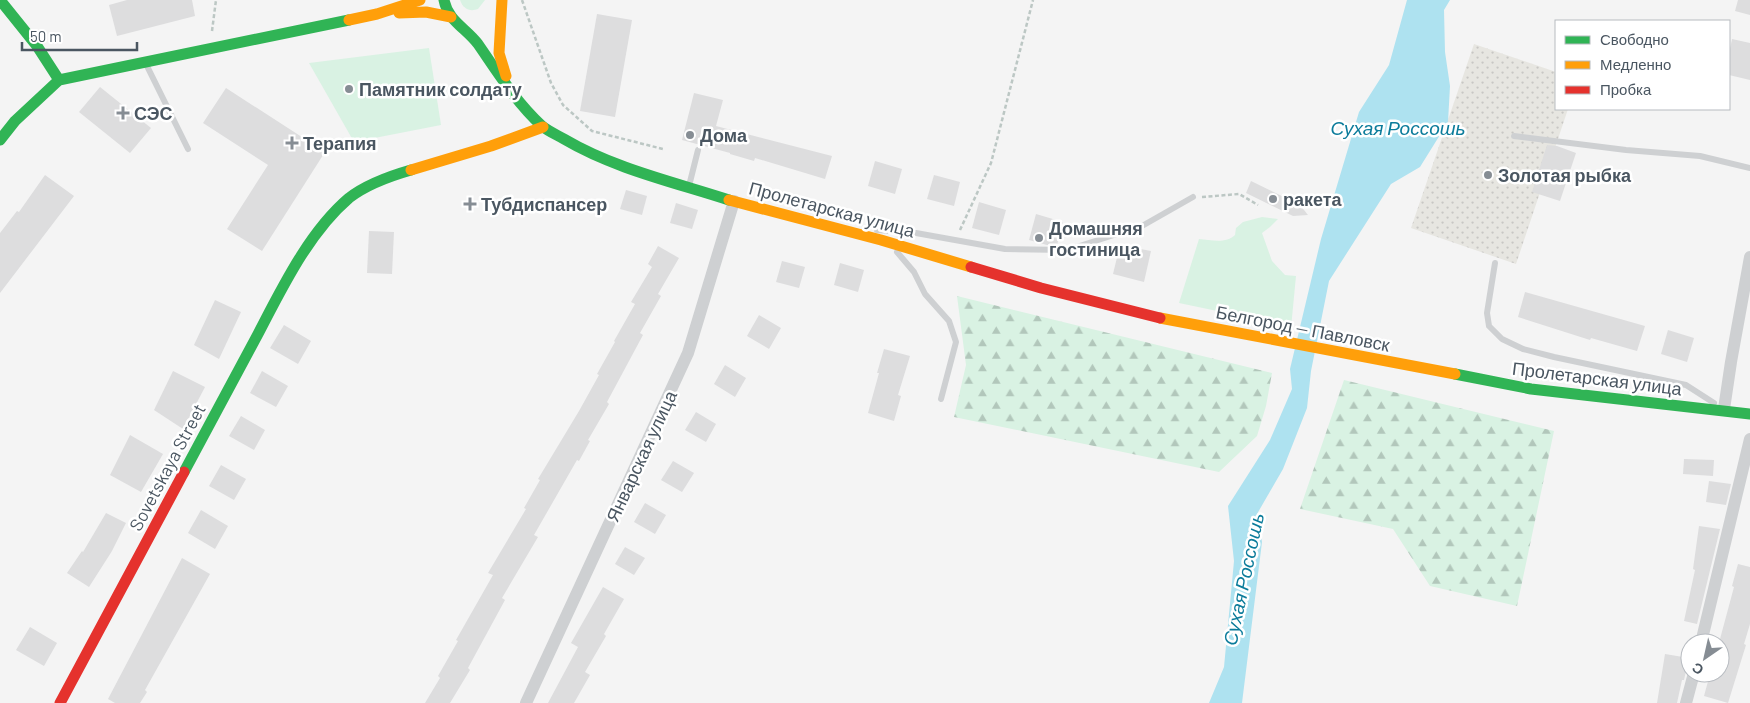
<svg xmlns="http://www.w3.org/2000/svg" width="1750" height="703" viewBox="0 0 1750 703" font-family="Barlow,sans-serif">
<defs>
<pattern id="forest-firs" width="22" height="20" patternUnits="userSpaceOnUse" patternTransform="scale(1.25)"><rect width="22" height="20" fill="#d9f2e3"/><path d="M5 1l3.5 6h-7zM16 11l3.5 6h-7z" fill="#b2c7bb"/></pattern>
<pattern id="sand-dots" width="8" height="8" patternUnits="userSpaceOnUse" patternTransform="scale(1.25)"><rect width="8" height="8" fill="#e7e6e1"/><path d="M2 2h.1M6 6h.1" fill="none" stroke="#c8c7c4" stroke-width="1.8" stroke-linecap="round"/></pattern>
</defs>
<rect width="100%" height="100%" fill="#f4f4f4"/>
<!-- green -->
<g fill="#d9f2e3">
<path d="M460,0H485L478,9C470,12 463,9 460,0Z"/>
<polygon points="429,48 441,125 354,142 309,63"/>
<path d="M1262,217L1278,219L1270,227L1262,233L1272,261L1285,275L1296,276L1291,328L1284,325L1179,303L1199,239C1211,240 1226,244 1235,235L1236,228L1243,222Z"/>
</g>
<!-- forest -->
<g fill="url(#forest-firs)">
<polygon points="957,296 1272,373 1266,406 1257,436 1219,472 954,417 966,365"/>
<polygon points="1344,380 1554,431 1517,606 1430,586 1393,529 1300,509"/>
</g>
<!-- sand -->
<polygon fill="url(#sand-dots)" points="1474,44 1556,72 1556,109 1568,109 1516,264 1411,228"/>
<!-- water -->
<polygon fill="#aee2f0" points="1407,0 1450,0 1444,10 1445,52 1450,86 1448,122 1420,167 1391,184 1329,281 1311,371 1307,408 1283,469 1257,514 1262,542 1242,703 1209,703 1224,667 1234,561 1228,506 1270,440 1292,389 1290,369 1321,239 1359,112 1389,65"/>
<!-- building -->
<g fill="#ddddde">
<polygon points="127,0 192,0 195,16 117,36 109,5"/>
<polygon points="1738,0 1750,0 1750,15 1735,11"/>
<polygon points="597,14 632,20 615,117 580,111"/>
<polygon points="1732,39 1750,43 1750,80 1729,75 1729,54"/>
<polygon points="100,87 151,128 130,153 79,112"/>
<polygon points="226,88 325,152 262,251 227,229 268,165 203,123"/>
<polygon points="694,93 723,100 716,126 832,156 825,179 755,158 754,161 730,154 730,153 682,140"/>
<polygon points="1547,145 1557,146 1576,153 1560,201 1532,192"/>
<polygon points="875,161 902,169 895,194 868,186"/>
<polygon points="45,175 74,196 0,293 0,233 17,211 19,212"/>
<polygon points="934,175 960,182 954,206 927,199"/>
<polygon points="1251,181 1300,205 1308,215 1293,216 1246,193"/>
<polygon points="626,190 647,196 642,215 620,209"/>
<polygon points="979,202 1006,210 999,235 972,228"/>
<polygon points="676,203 698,210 692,229 670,223"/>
<polygon points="1036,214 1063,222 1057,245 1047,245 1029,240"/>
<polygon points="369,231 394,232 392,274 367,273"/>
<polygon points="1120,245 1151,251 1144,282 1113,274"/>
<polygon points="658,246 679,258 658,294 661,296 640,333 643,335 607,402 609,404 588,440 590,441 579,461 577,460 534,535 538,537 502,598 505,600 468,668 470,670 450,703 425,703 440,678 438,676 458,641 456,640 493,575 488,573 526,509 524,508 540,480 538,479 579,411 599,375 597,374 615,342 614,341 635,304 631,302 652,267 648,264"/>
<polygon points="782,261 805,267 799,288 776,282"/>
<polygon points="840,263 864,270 858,292 834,285"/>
<polygon points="1525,292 1645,326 1637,351 1591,338 1590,340 1518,317"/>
<polygon points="215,300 241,312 219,359 194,345"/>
<polygon points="759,315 781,328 769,349 747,336"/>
<polygon points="284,325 311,341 298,364 270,348"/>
<polygon points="1668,330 1694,338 1687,362 1661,354"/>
<polygon points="884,349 910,356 898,395 901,396 894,421 868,413 879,373 877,373"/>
<polygon points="725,365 746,378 735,397 714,384"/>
<polygon points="173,371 205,387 183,429 154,410"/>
<polygon points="262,371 288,386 276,407 250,393"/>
<polygon points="696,412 716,424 706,442 685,430"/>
<polygon points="241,416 265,430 254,450 229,436"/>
<polygon points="130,435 163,454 141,492 110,475"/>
<polygon points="1684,459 1714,460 1713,476 1683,474"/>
<polygon points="673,461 694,473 682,492 661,480"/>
<polygon points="221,465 246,479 234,500 209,486"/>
<polygon points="1709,481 1731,484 1726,505 1706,502"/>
<polygon points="645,503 666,515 655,534 634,522"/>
<polygon points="201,510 228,526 215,549 188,533"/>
<polygon points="106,513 126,523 112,551 89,587 67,573 82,551 83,552"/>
<polygon points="1699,526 1720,529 1697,624 1684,621 1695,570 1693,569"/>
<polygon points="625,547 645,558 634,575 615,564"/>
<polygon points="182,558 210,574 145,690 147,692 140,703 115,703 108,699"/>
<polygon points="1738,564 1750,567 1750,624 1744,644 1746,645 1728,703 1704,696 1710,674 1720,677 1720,639 1734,587 1732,586"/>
<polygon points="603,587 624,599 604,634 606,636 585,672 590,675 574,703 548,703 578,647 571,643"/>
<polygon points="30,627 57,643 44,666 16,650"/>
<polygon points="1665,654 1689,658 1684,680 1682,680 1677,703 1657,703"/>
</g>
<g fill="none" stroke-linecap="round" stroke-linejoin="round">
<!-- path -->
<g stroke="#bcc7c4" stroke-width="2.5" stroke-dasharray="4 2.5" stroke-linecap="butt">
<polyline points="522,0 551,83 563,105 592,131 663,149"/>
<polyline points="212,31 216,0"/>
<polyline points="1202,197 1239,194 1258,205"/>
<polyline points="960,230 991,163 1033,0"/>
</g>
<!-- lane -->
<g stroke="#ced0d2" stroke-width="6">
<polyline points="146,64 188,149"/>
<polyline points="1514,136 1626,150 1700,156 1750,168"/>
<polyline points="689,186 698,150"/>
<polyline points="877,230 916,233 1005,249 1067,250 1142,226 1193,197"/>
<polyline points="897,252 914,272 925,294 949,321 956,342 941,399"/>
<polyline points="1495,263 1487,313 1489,326 1502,339 1523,349 1554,357 1686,385 1714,403"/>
</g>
<!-- street -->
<g stroke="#ced0d2" stroke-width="12">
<polyline points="1724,409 1731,362 1750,257"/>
<polyline points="1701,643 1750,439"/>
<polyline points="526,703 688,353 734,201"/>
<polyline points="1686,703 1694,673"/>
</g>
<!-- fast -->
<g stroke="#30b455" stroke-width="11">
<polyline points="0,0 37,46 59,80"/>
<path d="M444,0C448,21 466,28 478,44C498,73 516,102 542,126C548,131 557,135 564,139C615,169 674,182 729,200"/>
<polyline points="0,140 15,121 59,80 349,20"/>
<polyline points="1455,374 1531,389 1750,414"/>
<path d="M184,472C209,426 233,380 258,334C282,288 309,232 349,198C367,184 390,176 411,170"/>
</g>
<!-- slow -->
<g stroke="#ff9f0a" stroke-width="11">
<polyline points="502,0 499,53 506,76"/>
<polyline points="399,13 426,12 451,17"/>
<polyline points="349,20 377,14 420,0"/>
<polyline points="411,170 491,146 543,127"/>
<polyline points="729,200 881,240 971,267"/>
<polyline points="1160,318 1455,374"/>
</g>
<!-- jam -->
<g stroke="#e5322d" stroke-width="11">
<polyline points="971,267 1041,288 1160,318"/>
<polyline points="60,703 184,472"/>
</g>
</g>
<!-- markers -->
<g fill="#868d94" stroke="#fff" stroke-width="2">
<circle cx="349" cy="89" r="5"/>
<path d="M120.5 105.5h5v5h5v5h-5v5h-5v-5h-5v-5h5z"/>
<circle cx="690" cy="135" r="5"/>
<path d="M289.5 135.5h5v5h5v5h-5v5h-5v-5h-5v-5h5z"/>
<circle cx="1488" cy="175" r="5"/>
<circle cx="1273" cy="199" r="5"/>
<path d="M467.5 196.5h5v5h5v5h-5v5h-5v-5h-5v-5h5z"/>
<circle cx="1039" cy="238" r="5"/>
</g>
<g text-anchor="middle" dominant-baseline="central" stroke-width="5" stroke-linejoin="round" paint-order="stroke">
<!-- poi labels -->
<g font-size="18" font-weight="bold" fill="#4a5661" stroke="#fff" text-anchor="start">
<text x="359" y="89">Памятник солдату</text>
<text x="134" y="113">СЭС</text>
<text x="700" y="135">Дома</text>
<text x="303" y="143">Терапия</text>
<text x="1498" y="175">Золотая рыбка</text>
<text x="1283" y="199">ракета</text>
<text x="481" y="204">Тубдиспансер</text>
<text x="1049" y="228">Домашняя<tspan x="1049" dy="21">гостиница</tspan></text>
</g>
<!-- street labels -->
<g font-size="18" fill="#4a5661" stroke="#fff">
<text transform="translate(832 209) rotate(15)">Пролетарская улица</text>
<text transform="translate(1303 328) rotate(11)">Белгород — Павловск</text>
<text transform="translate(1597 378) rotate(7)">Пролетарская улица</text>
<text transform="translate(641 456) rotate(-65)">Январская улица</text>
<text transform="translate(167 467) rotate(-62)">Sovetskaya Street</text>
</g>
<!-- water labels -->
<g font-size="19" font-style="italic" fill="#0c7c9b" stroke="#fff">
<text x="1398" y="127">Сухая Россошь</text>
<text transform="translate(1243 579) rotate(-78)">Сухая Россошь</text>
</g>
</g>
<!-- legend -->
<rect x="1555" y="20" width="175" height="90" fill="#ffffff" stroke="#b7bbc0"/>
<rect x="1565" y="36" width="25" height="8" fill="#30b455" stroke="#b7bbc0"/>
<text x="1600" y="45" font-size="15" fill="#4a5661">Свободно</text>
<rect x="1565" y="61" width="25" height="8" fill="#ff9f0a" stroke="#b7bbc0"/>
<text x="1600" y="70" font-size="15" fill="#4a5661">Медленно</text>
<rect x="1565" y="86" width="25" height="8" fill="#e5322d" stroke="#b7bbc0"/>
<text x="1600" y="95" font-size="15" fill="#4a5661">Пробка</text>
<!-- north arrow -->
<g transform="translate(1705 658) rotate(214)"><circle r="24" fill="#ffffff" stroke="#b7bbc0"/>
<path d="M0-4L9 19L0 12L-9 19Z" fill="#868d94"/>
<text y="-8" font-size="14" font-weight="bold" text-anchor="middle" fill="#4a5661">С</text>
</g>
<!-- scale -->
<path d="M22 42v8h115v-8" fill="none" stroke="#4a5661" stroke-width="2.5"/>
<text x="30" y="42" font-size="15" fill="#4a5661" stroke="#ffffff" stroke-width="4" paint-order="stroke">50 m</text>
</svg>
